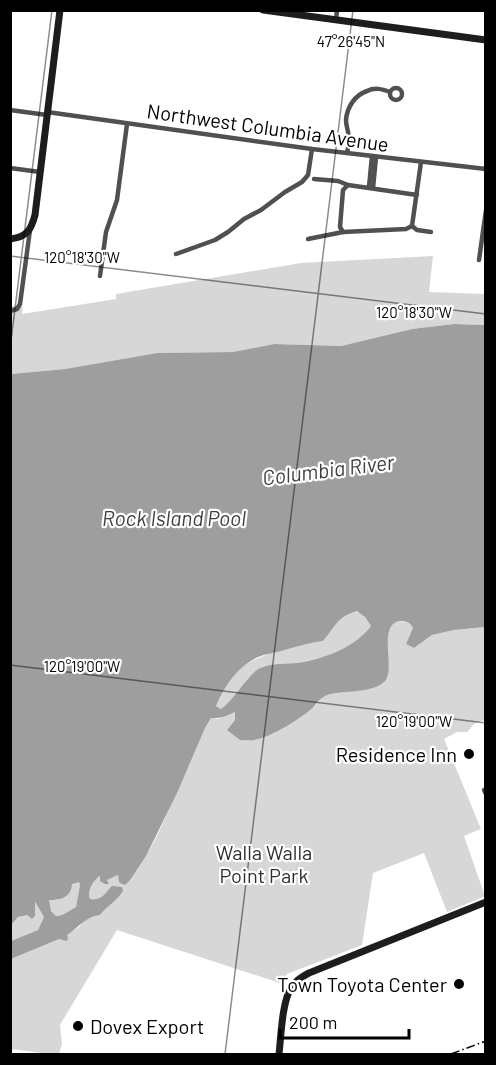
<svg xmlns="http://www.w3.org/2000/svg" width="496" height="1065" viewBox="0 0 496 1065" font-family="Barlow,sans-serif">
<rect width="100%" height="100%" fill="#fff"/>
<!-- green -->
<g fill="#d7d7d7">
<polygon points="433,256 429,292 485,294 485,325 454,324 412,329 341,346 274,344 233,352 157,353 65,369 11,374 11,306 23,307 22,314 116,299 116,294 301,263"/>
<path d="M358,611L365,617L371,626C365,634 359,641 351,646C335,654 314,660 297,663C284,664 272,663 260,668C248,674 235,699 221,709L216,706C221,695 226,682 235,673C255,654 295,645 323,641C336,626 337,617 358,611Z"/>
<path d="M406,621L410,623L413,628L406,644L414,648L432,635L454,630L485,627V720L475,723L467,732H457L444,739L481,829L464,836L485,896L447,912L424,853L373,873L362,945L287,974L284,979L283,984L117,930L60,1025L62,1044L59,1054H49L11,1049V959L61,938L79,927L86,918L96,915H100C107,906 117,901 123,891L110,888L100,899H90C87,890 93,883 98,876L107,880L118,875L123,885C129,881 131,877 135,871C156,846 168,809 182,780C190,762 197,745 205,728L211,718L218,719L235,712V720L227,730L316,705L325,695L372,688L388,676C388,664 384,636 392,626C395,621 401,622 406,621Z"/>
<polygon points="79,881 80,885 76,907 62,915 56,916 51,911 48,900 57,900 72,884"/>
<polygon points="34,901 44,917 38,930 11,941 11,925 18,917 27,915 32,919 35,916"/>
</g>
<!-- water -->
<path fill="#9e9e9e" fill-rule="evenodd" d="M454,324L485,325V627L454,630L432,635L414,648L406,644L413,628C410,623 408,621 402,621C376,622 396,670 385,681C372,694 343,690 327,695C321,697 315,706 310,710C298,720 274,735 258,739C253,741 246,740 240,740L227,730L235,720V712C226,716 220,719 211,718L205,728L177,793L146,856L130,880L125,885L122,884L119,882L118,875L107,880L109,884H105L100,881V877L99,876C93,882 87,890 90,899C103,901 104,893 112,886L122,887L123,891C117,901 107,906 100,915C86,916 79,927 67,935L68,938L67,941L59,939L11,959V941L38,930L44,917L35,902V916L32,919L27,915L18,917L11,925V374L65,369L157,353L233,352L274,344L341,346L412,329ZM357,611L365,617L371,626C355,648 323,659 297,663C284,664 272,663 260,668C248,674 235,699 221,709L216,706C225,685 237,667 258,657C265,654 274,653 281,651C295,647 308,643 323,641C336,626 337,617 357,611ZM79,882L80,885L76,907L62,915L56,916L51,911L49,900C60,900 71,898 72,884Z"/>
<g fill="none" stroke-linecap="round" stroke-linejoin="round">
<!-- street -->
<g stroke="#505050" stroke-width="4.5">
<polyline points="336,20 337,10"/>
<circle cx="396" cy="94" r="6"/>
<polyline points="10,110 47,115"/>
<polyline points="47,112 312,149 486,169"/>
<path d="M347,153C348,149 349,144 349,139C349,133 346,126 346,120C347,107 355,95 367,91C375,87 382,89 390,92"/>
<polyline points="10,168 40,172"/>
<polyline points="314,179 338,181 348,185"/>
<polyline points="369,187 372,156"/>
<polyline points="373,188 376,157"/>
<polyline points="417,195 348,185 343,190 340,227 343,232 406,229 412,226 421,162"/>
<polyline points="412,226 417,230 431,232"/>
<polyline points="308,239 343,232"/>
<polyline points="176,254 215,240 228,232 244,219 261,210 285,192 302,182 308,175 312,149"/>
<polyline points="479,260 486,210"/>
<polyline points="100,276 106,232 117,200 127,124"/>
<polyline points="10,311 17,309 20,304 30,230"/>
<polyline points="484,790 486,794"/>
</g>
<!-- secondary -->
<g stroke="#1d1d1d" stroke-width="7">
<polyline points="263,10 486,40"/>
<path d="M10,239C27,237 31,230 35,215L60,10"/>
<path d="M279,1054C281,1037 282,1002 291,988C295,981 301,977 309,973L486,902"/>
</g>
<!-- rail -->
<polyline stroke="#000" stroke-width="1.5" stroke-dasharray="9 3 1.5 3" stroke-linecap="butt" points="451,1054 486,1041"/>
</g>
<!-- ticks -->
<path fill="none" stroke="#000" stroke-width="1.5" stroke-opacity="0.45" d="M10,256L486,314M10,349L52,10M10,665L486,723M225,1054L353,10"/>
<!-- markers -->
<g fill="#000" stroke="#fff" stroke-width="2">
<circle cx="469" cy="754" r="6"/>
<circle cx="459" cy="984" r="6"/>
<circle cx="78" cy="1026" r="6"/>
</g>
<g text-anchor="middle" dominant-baseline="central" stroke-width="4.5" stroke-linejoin="round" paint-order="stroke">
<!-- street labels -->
<g font-size="20" fill="#000" stroke="#fff">
<text transform="translate(268 127) rotate(8)">Northwest Columbia Avenue</text>
</g>
<!-- poi labels -->
<g font-size="20" fill="#000" stroke="#fff" text-anchor="end">
<text x="457" y="754">Residence Inn</text>
<text x="447" y="984">Town Toyota Center</text>
<text x="90" y="1026" text-anchor="start">Dovex Export</text>
</g>
<!-- park labels -->
<g font-size="20" fill="#2e2e2e" stroke="#fff">
<text x="264" y="852">Walla Walla<tspan x="264" dy="23">Point Park</tspan></text>
</g>
<!-- water labels -->
<g font-size="21" font-style="italic" fill="#3f3f3f" stroke="#fff">
<text transform="translate(328 469) rotate(-7)">Columbia River</text>
<text x="174" y="517">Rock Island Pool</text>
</g>
</g>
<g font-size="15" text-anchor="middle" fill="#000" stroke="#fff" stroke-width="4.5" stroke-linejoin="round" paint-order="stroke">
<text x="351" y="47">47°26'45"N</text>
<text x="82" y="263">120°18'30"W</text>
<text x="414" y="318">120°18'30"W</text>
<text x="82" y="672">120°19'00"W</text>
<text x="414" y="727">120°19'00"W</text>
</g>
<!-- border -->
<rect width="496" height="1065" fill="none" stroke="#000000" stroke-width="24"/>
<!-- scale -->
<path d="M280 1029v9h129v-9" fill="none" stroke="#000000" stroke-width="3"/>
<text x="289" y="1029" font-size="18" fill="#000000" stroke="#ffffff" stroke-width="4.5" paint-order="stroke">200 m</text>
</svg>
